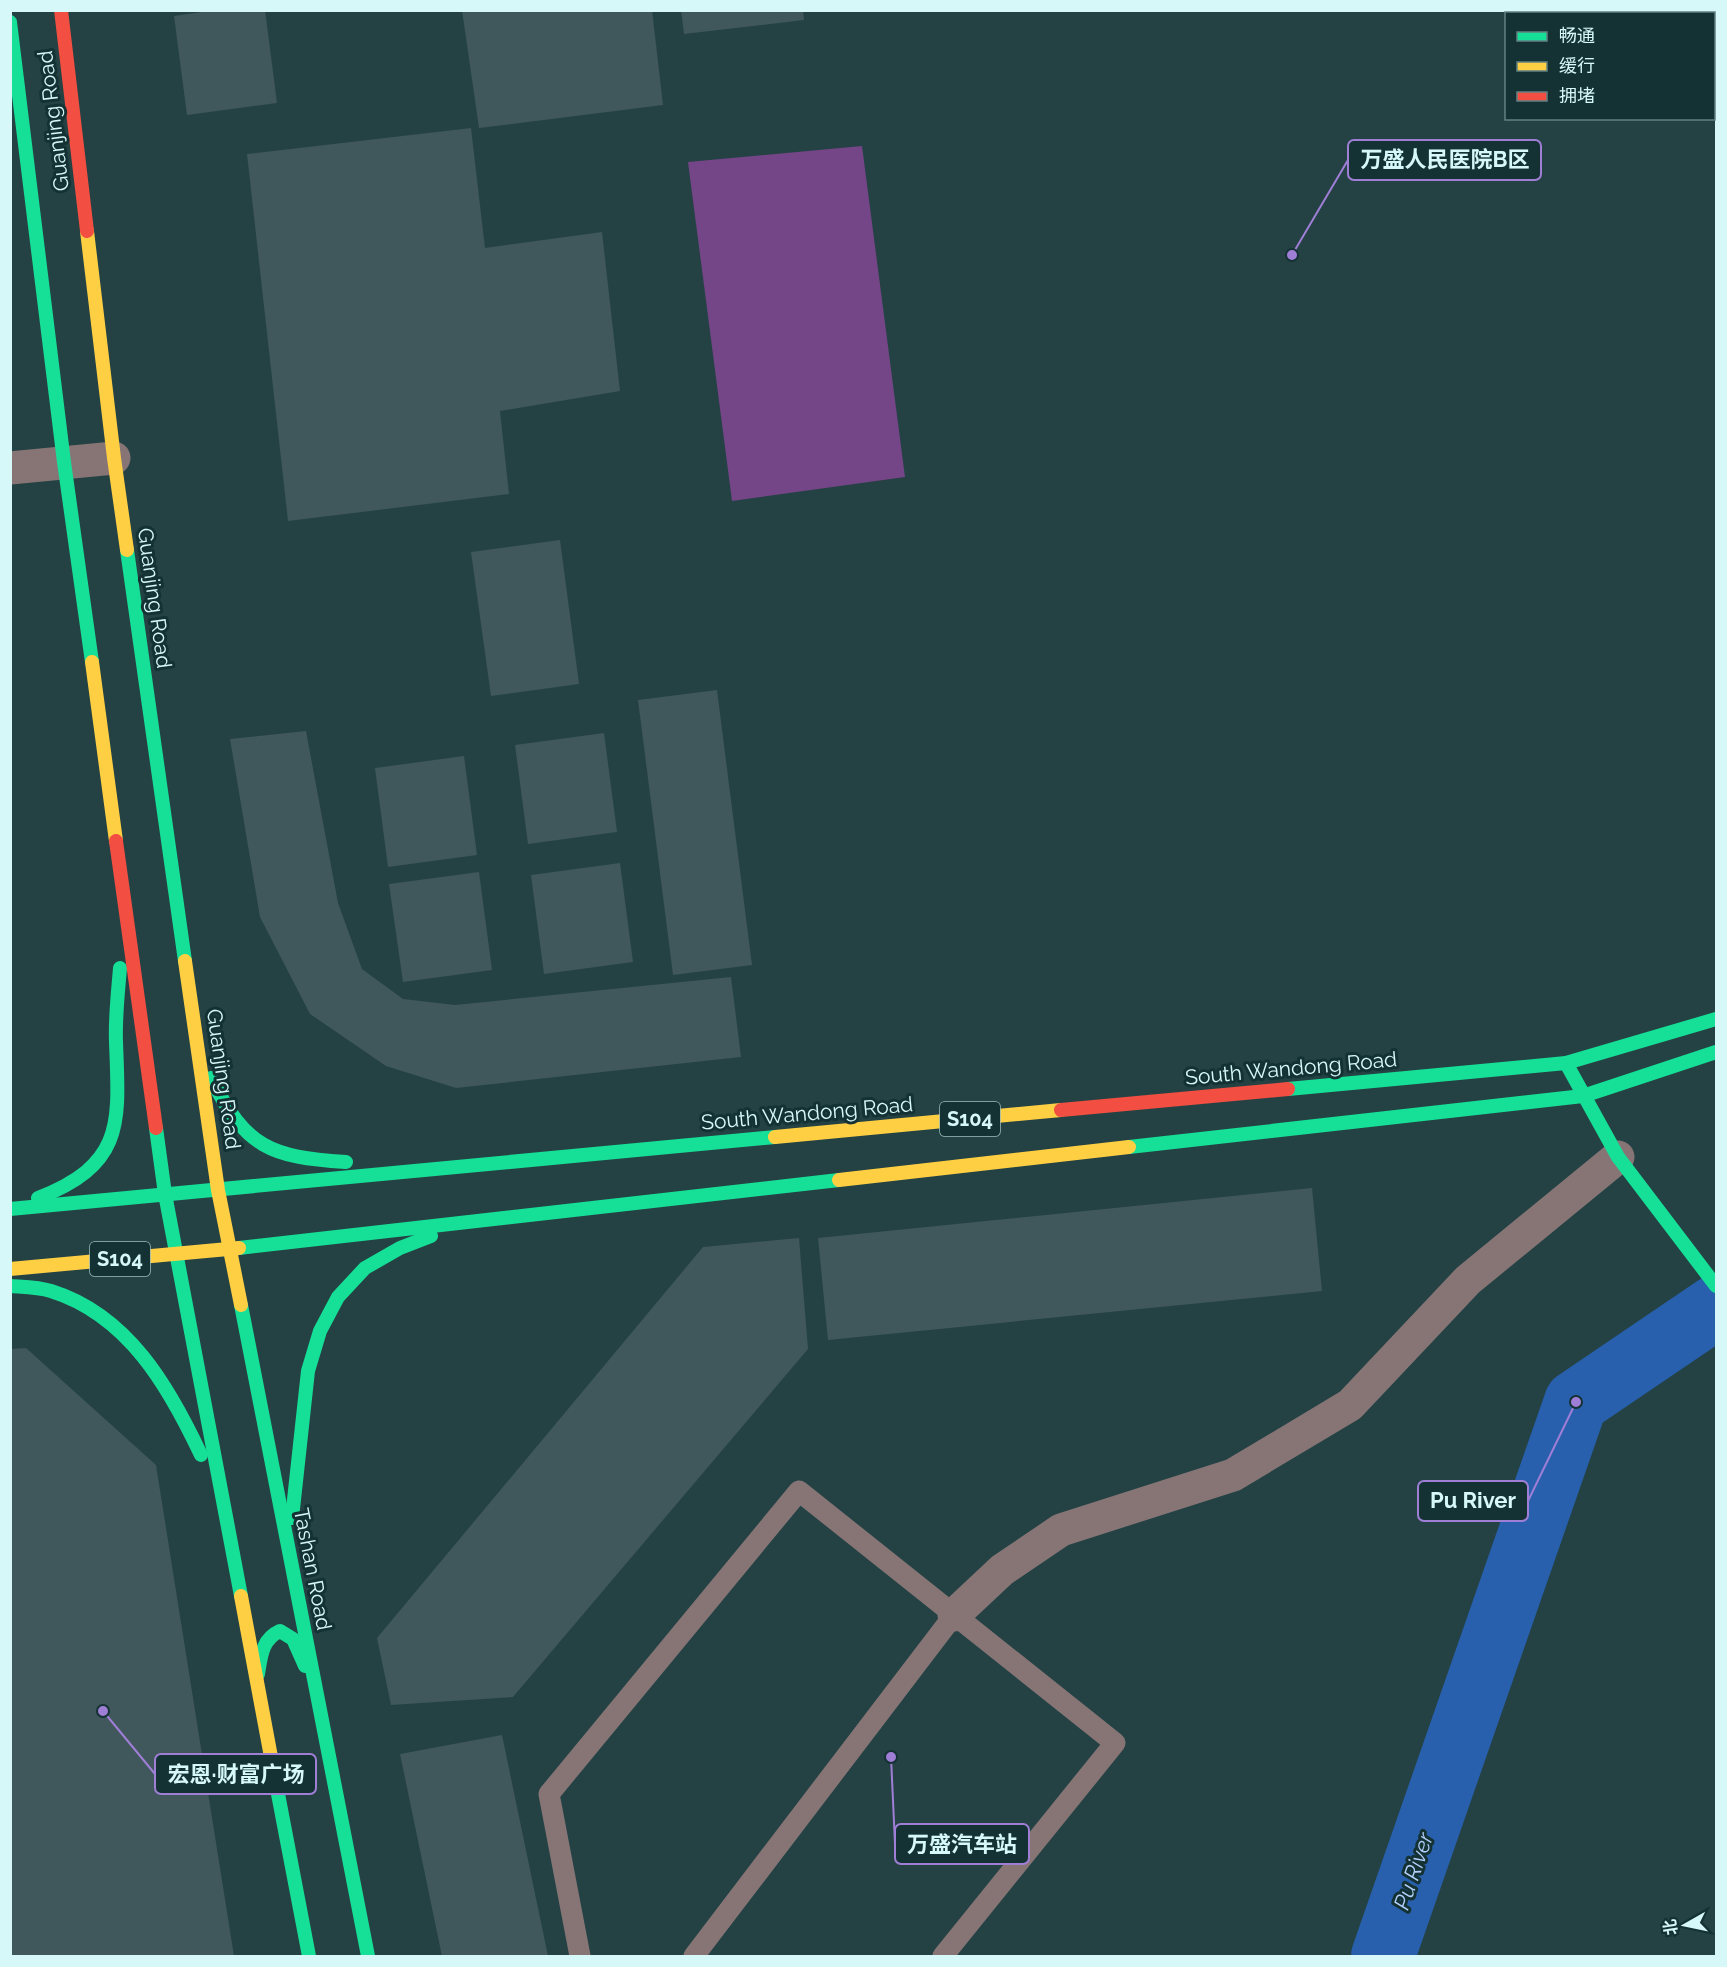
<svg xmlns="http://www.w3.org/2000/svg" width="1727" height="1967" viewBox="0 0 1727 1967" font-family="Raleway,'Noto Sans SC',sans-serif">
<rect width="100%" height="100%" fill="#244244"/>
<!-- green -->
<polygon fill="#744587" points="862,146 905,477 732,501 688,162"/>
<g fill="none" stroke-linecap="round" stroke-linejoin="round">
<!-- river -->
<polyline stroke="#2960ad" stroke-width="64" points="1383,1956 1576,1402 1716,1307"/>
</g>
<!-- building -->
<g fill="#40575b">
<polygon points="216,10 265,10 277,103 187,115 174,16"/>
<polygon points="462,10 652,10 663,105 479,128"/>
<polygon points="681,10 803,10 804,20 684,34"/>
<polygon points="471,128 485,248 602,232 620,391 500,411 509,494 288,521 247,154"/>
<polygon points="560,540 579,684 491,696 471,552"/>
<polygon points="717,690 752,965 673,975 638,700"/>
<polygon points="306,731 338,903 362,969 403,999 455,1005 731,977 741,1057 456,1088 386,1066 310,1014 260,917 230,739"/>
<polygon points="604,733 617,832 528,844 515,745"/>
<polygon points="464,756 477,855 388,867 375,768"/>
<polygon points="620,863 633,962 544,974 531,875"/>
<polygon points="479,872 492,970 403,982 389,884"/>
<polygon points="1312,1188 1322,1291 828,1340 818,1238"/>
<polygon points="799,1238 808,1349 513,1697 391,1705 377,1638 703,1247"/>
<polygon points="26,1348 156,1465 234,1956 10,1956 10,1349"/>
<polygon points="502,1735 548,1956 442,1956 400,1754"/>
</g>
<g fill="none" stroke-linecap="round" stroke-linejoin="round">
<!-- lane -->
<g stroke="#877576" stroke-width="21">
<polyline points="580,1956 549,1794 799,1491 1115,1743 943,1956"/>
<polyline points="694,1956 954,1615"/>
</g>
<!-- street -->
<g stroke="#877576" stroke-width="33">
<polyline points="10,468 114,458"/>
<polyline points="954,1615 1002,1570 1061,1530 1233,1475 1350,1405 1468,1280 1618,1157"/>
</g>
<!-- fast -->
<g stroke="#16e098" stroke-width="14">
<polyline points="10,22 64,462 92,662"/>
<polyline points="127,550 185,961"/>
<polyline points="1566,1063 1618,1157 1716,1286"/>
<path d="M211,1078C246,1148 270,1157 346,1162"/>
<polyline points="1288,1089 1566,1063 1716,1019"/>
<polyline points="156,1128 165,1194 241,1596"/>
<polyline points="1129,1147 1583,1096 1716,1052"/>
<path d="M38,1198C125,1164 119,1123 116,1042C115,1017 118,993 120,968"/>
<polyline points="10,1209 775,1137"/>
<polyline points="239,1248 839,1180"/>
<path d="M10,1286C24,1287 38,1287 51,1291C128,1315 169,1387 201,1455"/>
<polyline points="241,1305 368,1956"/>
<polyline points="292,1518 308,1371 320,1331 338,1297 365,1268 400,1248 431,1236"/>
<path d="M258,1674C261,1656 262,1639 280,1631L293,1639L305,1666"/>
<polyline points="274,1773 309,1956"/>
</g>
<!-- slow -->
<g stroke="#ffcf43" stroke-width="14">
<polyline points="87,231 114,458 127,550"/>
<polyline points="92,662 116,841"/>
<polyline points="185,961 218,1190 241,1305"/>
<polyline points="775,1137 1061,1110"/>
<polyline points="839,1180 1129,1147"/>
<polyline points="10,1269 239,1248"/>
<polyline points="241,1596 274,1773"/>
</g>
<!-- jam -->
<g stroke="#f24e42" stroke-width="14">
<polyline points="61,10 87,231"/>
<polyline points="116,841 156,1128"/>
<polyline points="1061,1110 1288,1089"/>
</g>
</g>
<g text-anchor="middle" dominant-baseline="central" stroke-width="6" stroke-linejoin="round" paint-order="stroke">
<!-- shield labels -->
<g fill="#143233" stroke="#9cbdbe" stroke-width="1.5">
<rect x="940" y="1102" width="60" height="34" rx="4.5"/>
<rect x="90" y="1242" width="60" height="34" rx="4.5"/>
</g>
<g font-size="20" font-weight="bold" fill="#d6f8f9">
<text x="970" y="1119">S104</text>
<text x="120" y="1259">S104</text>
</g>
<!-- street labels -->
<g font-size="21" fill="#d6f8f9" stroke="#143233">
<text transform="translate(53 121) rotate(-97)">Guanjing Road</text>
<text transform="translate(155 598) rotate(82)">Guanjing Road</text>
<text transform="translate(1291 1068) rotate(-5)">South Wandong Road</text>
<text transform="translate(224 1079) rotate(82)">Guanjing Road</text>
<text transform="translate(807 1113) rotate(-5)">South Wandong Road</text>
<text transform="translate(313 1569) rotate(79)">Tashan Road</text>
</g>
<!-- water labels -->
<g font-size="22" font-style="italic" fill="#b4d1fe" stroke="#143233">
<text transform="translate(1413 1871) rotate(-71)">Pu River</text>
</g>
</g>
<!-- callouts -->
<path fill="none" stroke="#9f7ed6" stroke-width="2" d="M1292 255L1348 160M1576 1402L1528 1501M103 1711L155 1774M891 1757L895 1844"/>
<g fill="#9f7ed6" stroke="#143233" stroke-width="2">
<circle cx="1292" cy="255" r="6"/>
<circle cx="1576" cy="1402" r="6"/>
<circle cx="103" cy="1711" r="6"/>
<circle cx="891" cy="1757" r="6"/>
</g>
<g fill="#143233" stroke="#9f7ed6" stroke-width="2">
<rect x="1348" y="140" width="193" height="40" rx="6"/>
<rect x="1418" y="1481" width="110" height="40" rx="6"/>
<rect x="155" y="1754" width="161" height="40" rx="6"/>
<rect x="895" y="1824" width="134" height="40" rx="6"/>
</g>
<g font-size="22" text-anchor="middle" font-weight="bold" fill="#d6f8f9">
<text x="1445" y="167">万盛人民医院B区</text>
<text x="1473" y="1508">Pu River</text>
<text x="236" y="1782">宏恩·财富广场</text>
<text x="962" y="1852">万盛汽车站</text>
</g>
<!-- border -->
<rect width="1727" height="1967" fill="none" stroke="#d6f8f9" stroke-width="24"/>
<!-- legend -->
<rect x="1505" y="12" width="210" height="108" fill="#143233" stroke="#628182" stroke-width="1.5"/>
<rect x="1517" y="32" width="30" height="9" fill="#16e098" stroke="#628182" stroke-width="1.5"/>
<text x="1559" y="42" font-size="18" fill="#d6f8f9">畅通</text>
<rect x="1517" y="62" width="30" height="9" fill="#ffcf43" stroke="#628182" stroke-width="1.5"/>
<text x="1559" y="72" font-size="18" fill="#d6f8f9">缓行</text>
<rect x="1517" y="92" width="30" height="9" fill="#f24e42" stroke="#628182" stroke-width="1.5"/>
<text x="1559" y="102" font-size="18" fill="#d6f8f9">拥堵</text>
<!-- north arrow -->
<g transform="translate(1685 1925) rotate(261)" stroke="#143233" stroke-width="4.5" paint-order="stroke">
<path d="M0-4.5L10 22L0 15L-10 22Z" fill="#d6f8f9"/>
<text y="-9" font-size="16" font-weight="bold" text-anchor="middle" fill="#d6f8f9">北</text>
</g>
</svg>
